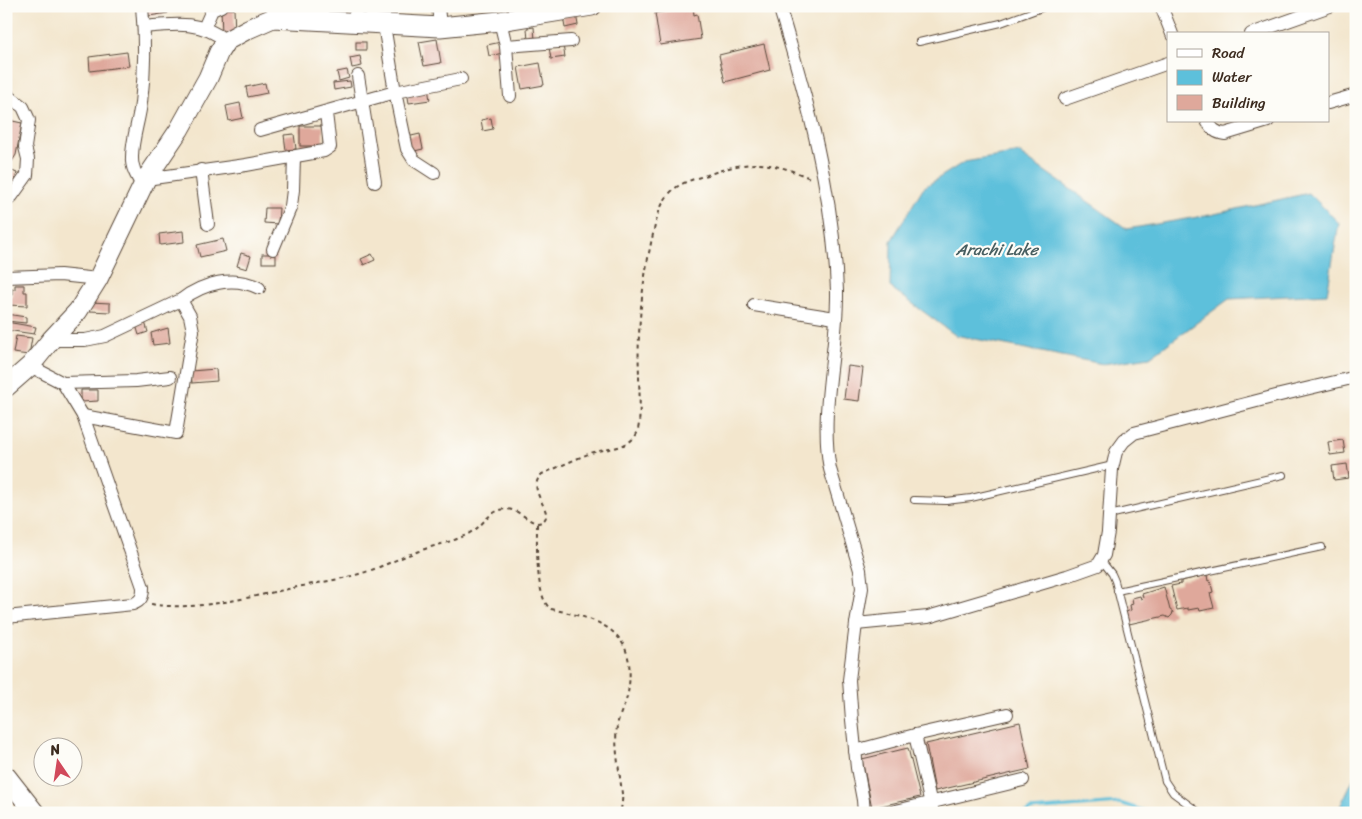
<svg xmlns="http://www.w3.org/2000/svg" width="1362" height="819" viewBox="0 0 1362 819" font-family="Sriracha,sans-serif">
<rect width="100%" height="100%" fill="#fdfcf7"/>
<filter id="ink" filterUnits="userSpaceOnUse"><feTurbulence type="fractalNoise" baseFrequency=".02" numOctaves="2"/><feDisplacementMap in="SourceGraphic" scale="10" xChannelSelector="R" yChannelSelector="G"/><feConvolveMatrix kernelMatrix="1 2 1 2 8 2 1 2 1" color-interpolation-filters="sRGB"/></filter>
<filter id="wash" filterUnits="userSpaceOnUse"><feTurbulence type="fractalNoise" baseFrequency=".0096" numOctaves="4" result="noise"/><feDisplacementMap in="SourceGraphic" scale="20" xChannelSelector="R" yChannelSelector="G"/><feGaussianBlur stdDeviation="1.12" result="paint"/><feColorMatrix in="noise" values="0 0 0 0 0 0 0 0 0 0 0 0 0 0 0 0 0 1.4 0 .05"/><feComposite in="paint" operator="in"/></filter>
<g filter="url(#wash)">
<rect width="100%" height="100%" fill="#f3e6cd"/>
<!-- water -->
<g fill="#5dc0db" stroke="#4c757c">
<polygon points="1019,153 1127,229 1210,215 1309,193 1339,223 1327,294 1229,299 1150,357 1103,364 955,335 890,287 891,241 923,188 964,162"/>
<polygon points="1356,773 1356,813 1337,813"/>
</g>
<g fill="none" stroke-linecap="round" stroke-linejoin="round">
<!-- stream -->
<polyline stroke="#5dc0db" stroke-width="3" points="1026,813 1030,810 1120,803 1151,813"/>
</g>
<g id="blocks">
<!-- building -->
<g fill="#dfa89b">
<polygon points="159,6 167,6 168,13 149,16 147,8"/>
<polygon points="366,6 382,6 382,10 366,11"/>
<polygon points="693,7 694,15 697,14 701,39 660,45 655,13"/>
<polygon points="221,9 234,9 235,33 222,34"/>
<polygon points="576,14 578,25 565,28 563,17"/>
<polygon points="534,27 535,41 528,41 527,28"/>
<polygon points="437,39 441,63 424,66 419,42"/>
<rect x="356" y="42" width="10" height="8"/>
<polygon points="501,42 503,53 489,56 487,45"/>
<polygon points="764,44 770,70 725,82 719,55"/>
<polygon points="563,45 565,57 551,59 549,47"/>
<polygon points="127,52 129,66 90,71 89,57"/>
<polygon points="360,56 362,66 352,68 350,58"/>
<polygon points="540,63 544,85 522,89 518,67"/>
<polygon points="347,70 349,78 339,81 337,72"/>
<polygon points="350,81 351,87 334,90 333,83"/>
<polygon points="265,83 267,93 248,97 246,87"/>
<polygon points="428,88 430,100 409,103 407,91"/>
<polygon points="240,103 243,118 229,121 226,106"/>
<polygon points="6,108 10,110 8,120 22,123 16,155 7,169 17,173 13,186 6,193"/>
<polygon points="491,118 493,129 483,131 481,120"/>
<rect x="300" y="126" width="23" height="20"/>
<polygon points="294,134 296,149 286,150 284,135"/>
<polygon points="420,134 423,149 410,152 407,137"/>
<polygon points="265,208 279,208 278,224 264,223"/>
<polygon points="183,231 184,242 160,245 159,234"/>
<polygon points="223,239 226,251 200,257 197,245"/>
<polygon points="241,253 251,256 247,269 237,266"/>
<rect x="262" y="254" width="14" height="9"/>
<polygon points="372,254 375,260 364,265 361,259"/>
<polygon points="15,285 24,285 24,292 27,292 27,306 8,305 8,295 12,296 12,289 15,289"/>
<polygon points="90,302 110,303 110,312 90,311"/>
<polygon points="6,314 26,317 26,323 6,321"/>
<polygon points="6,322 36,327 34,334 6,330"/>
<polygon points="145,322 148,332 139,335 136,325"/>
<polygon points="168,328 170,343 153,345 151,333"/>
<polygon points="16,336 32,338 29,355 13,353"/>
<polygon points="848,366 863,368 859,401 844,399"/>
<polygon points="216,369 217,381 192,383 191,371"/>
<polygon points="81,390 98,390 98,401 81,402"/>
<polygon points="1343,440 1345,453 1330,455 1328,442"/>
<polygon points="1347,464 1349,478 1334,480 1332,466"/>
<polygon points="1207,575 1208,581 1210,580 1213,592 1210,593 1214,608 1200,611 1199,608 1188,610 1188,608 1177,610 1171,586 1181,584 1181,581"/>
<polygon points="1164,587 1170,610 1173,612 1172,615 1169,618 1165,616 1129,624 1126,612 1131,610 1130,605 1133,604 1132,598 1140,596 1141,599 1143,598 1142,594"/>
<polygon points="1020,722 1030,769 935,791 926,744"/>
<polygon points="908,748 920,797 872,808 862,759"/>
</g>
</g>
</g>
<g filter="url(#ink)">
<use href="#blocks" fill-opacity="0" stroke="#574638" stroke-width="1"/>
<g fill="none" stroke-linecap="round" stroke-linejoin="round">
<!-- lane casing -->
<g stroke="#574638" stroke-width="8">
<g id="lane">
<polyline points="919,42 1001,23 1047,6"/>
<polyline points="914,500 946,501 971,498 1113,465"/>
<polyline points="1109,515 1283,475"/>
<polyline points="1101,560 1112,574 1115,581 1165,781 1173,793 1200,813"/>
<polyline points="1117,591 1322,547"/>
</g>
</g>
<!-- street casing -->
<g stroke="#574638" stroke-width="14">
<g id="street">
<path d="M142,6C145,38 145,71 141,103C139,121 132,139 132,157C131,167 137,177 142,185"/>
<polyline points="355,6 356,22"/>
<polyline points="438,6 440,27"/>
<path d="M779,6C807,98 834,195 837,291C838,350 819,410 830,469L860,570L862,588L856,624L849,680L852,720L857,768L863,800L864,813"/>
<polyline points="1161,6 1172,34"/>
<polyline points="500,21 506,46 510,96"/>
<polyline points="384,25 395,92 407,149 414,160 434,173"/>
<path d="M144,27C174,24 201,20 226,41"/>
<polyline points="204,28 212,10 221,6"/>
<polyline points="1251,34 1330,6"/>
<polyline points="506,46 571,41"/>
<polyline points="358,76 375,182"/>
<polyline points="6,94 23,107 29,120 25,147 28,159 27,175 12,196 6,201"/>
<polyline points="1065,99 1168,63"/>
<polyline points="1328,103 1356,95"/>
<path d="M1207,121C1212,129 1216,133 1225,134L1268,121"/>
<polyline points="260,130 395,92 461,79"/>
<polyline points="201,170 208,224"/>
<polyline points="146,179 246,165 324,151 330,147 326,113"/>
<polyline points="273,249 291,206 293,190 294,157"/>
<polyline points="6,277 60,275 98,279"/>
<path d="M181,300C203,283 233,275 259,288"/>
<polyline points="754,305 835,318"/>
<polyline points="51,340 85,340 105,336 181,300 190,316 193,331 176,433 83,416"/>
<polyline points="63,383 136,381 170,377"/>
<path d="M6,617L133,604C141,601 143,597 143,587L83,416L63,383L30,366"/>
<polyline points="856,624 928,617 1067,576 1098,565 1104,555 1108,532 1112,469 1116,452 1124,441 1134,433 1276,396 1356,377"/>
<polyline points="915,735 933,813"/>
<polyline points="855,751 915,735 1007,714"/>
<polyline points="888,813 1023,780"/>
</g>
</g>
<!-- secondary casing -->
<g stroke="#574638" stroke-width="21">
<g id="secondary">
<polyline points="6,387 30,366 51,340 78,311 98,279 146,179 179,130 208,78 219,52 226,41 248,29 273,18 440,27 500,21 592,6"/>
<polyline points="6,776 35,813"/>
</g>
</g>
<!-- path -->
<g stroke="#574638" stroke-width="2" stroke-dasharray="4 4" stroke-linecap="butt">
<path d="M537,524C537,542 535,599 551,609C602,620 638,630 628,693C626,704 619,714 617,726C614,748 620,772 622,794C623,800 621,806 621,813"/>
<path d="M151,604C196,612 249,597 293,588C315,583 338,580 359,574C380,568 399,558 419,551C437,544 456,542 473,531C480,527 485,519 492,514C517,497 530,531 543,521C556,512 524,490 542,474C559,467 575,459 591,453C606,448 626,450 636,435C642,425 639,388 639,375C637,330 642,286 651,243C655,226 658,207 669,194C679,182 695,179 710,174C751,159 772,161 812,179"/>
</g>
<!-- lane -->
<use href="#lane" stroke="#fff" stroke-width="6"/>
<!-- street -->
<use href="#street" stroke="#fff" stroke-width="12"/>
<!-- secondary -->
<use href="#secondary" stroke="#fff" stroke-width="19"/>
</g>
</g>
<g text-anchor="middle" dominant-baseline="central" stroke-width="4.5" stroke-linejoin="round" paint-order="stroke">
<!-- water labels -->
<g font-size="16" font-style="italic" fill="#475e60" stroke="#fdfcf7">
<text x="997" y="249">Arachi Lake</text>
</g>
</g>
<!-- margin -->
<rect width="1362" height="819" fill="none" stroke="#fdfcf7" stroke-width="25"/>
<!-- legend -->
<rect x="1167" y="32" width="162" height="90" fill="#fdfcf7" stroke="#afa8a0"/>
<rect x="1177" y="49" width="25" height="8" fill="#ffffff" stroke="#afa8a0"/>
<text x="1212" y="58" font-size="15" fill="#3b2a1e">Road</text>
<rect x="1177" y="70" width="25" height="15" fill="#5dc0db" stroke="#afa8a0"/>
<text x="1212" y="82" font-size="15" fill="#3b2a1e">Water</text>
<rect x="1177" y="95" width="25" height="15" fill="#dfa89b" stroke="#afa8a0"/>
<text x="1212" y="108" font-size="15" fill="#3b2a1e">Building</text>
<!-- north arrow -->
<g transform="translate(58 762) rotate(347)"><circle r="24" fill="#fdfcf7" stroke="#afa8a0"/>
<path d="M0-4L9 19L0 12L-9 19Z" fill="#d1495b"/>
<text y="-8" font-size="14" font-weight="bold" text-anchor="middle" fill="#3b2a1e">N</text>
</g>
</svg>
